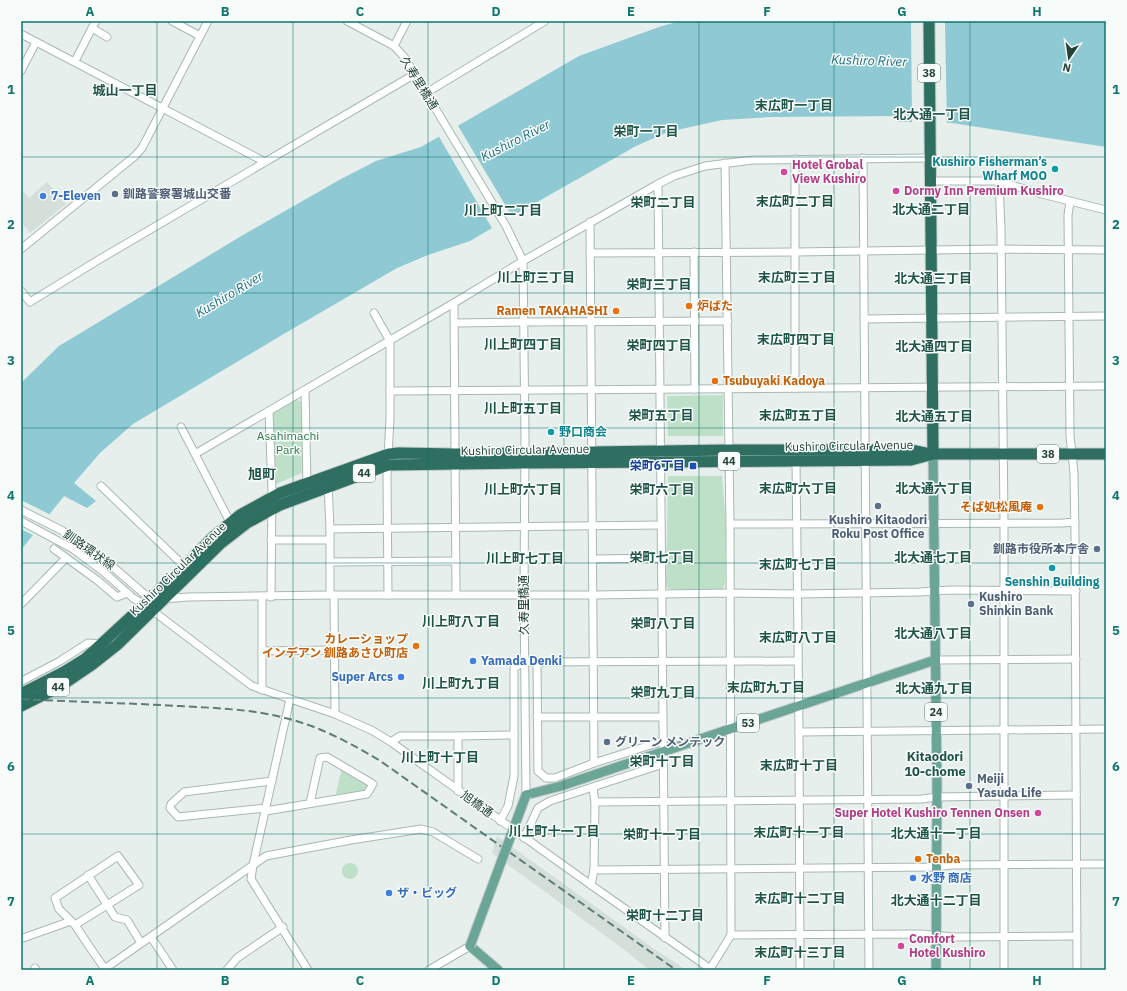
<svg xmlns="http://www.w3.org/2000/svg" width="1127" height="991" font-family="'IBM Plex Sans','Noto Sans JP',sans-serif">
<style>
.built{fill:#d4dfda}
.green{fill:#bfe0c8}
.water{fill:#8ec9d4}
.pier{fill:#e6efeb}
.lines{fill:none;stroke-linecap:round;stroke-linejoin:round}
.minor-casing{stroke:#a8b8b2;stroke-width:9}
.major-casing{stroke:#c2cac8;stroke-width:11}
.highway-casing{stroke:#c2cac8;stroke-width:13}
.minor{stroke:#fff;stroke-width:7}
.major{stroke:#6aa596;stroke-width:9}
.highway{stroke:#2f6f62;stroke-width:11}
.rail{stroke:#5f7d75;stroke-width:2;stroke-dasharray:8 4;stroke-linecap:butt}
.major-bridge-casing{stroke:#c2cac8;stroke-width:11;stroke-linecap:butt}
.major-bridge{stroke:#6aa596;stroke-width:9}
.grid{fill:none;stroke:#0f766e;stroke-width:1;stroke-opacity:0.55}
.culture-dot{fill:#0f9aa8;stroke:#f7fbf9;stroke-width:1.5}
.hotel-dot{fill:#d1479c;stroke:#f7fbf9;stroke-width:1.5}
.service-dot{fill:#5c6f8a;stroke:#f7fbf9;stroke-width:1.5}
.shop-dot{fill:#3f7fe0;stroke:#f7fbf9;stroke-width:1.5}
.food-dot{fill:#e8710a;stroke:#f7fbf9;stroke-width:1.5}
.transit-dot{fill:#1a4fb4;stroke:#f7fbf9;stroke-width:1.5}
.labels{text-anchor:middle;stroke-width:3;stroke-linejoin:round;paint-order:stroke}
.shield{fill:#f7fbf9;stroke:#637a73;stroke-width:1}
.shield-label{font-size:11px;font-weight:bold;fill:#24423a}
.street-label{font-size:12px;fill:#24423a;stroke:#f7fbf9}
.culture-label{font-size:12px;font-weight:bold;fill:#0d838f;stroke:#f7fbf9;text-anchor:end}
.hotel-label{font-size:12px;font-weight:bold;fill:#b23c85;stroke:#f7fbf9;text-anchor:start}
.service-label{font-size:12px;font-weight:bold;fill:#4e5e75;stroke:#f7fbf9;text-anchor:start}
.shop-label{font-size:12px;font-weight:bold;fill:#366cbe;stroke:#f7fbf9;text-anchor:start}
.food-label{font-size:12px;font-weight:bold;fill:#c56008;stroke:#f7fbf9;text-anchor:start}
.park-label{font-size:12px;fill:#2d7a4b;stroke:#f7fbf9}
.transit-label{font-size:12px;font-weight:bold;fill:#164399;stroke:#f7fbf9;text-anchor:end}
.water-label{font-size:13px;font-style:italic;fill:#1c6f80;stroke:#f7fbf9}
.neighbourhood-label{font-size:13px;font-weight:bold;fill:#1f5548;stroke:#f7fbf9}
.quarter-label{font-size:14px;font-weight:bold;fill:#1f5548;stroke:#f7fbf9}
.neatline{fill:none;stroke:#0f766e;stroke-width:1.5}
.grid-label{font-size:13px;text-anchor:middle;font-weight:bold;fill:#0f766e}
</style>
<rect width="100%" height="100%" fill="#e6efeb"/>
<g class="built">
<path d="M47,182L66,204L30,233L21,222V194L24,192L29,198Z"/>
<path d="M497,836L653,948L686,970H649L626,951L492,853Z"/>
</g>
<g class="green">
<path d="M723,395V436H668L667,396Z"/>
<path d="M296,399L301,402L302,473L276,484L273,413Z"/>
<path d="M668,476H722L726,522L725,578V584L722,589H671L667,588L666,584Z"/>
<path d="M342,768L370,785L365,792L335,797Z"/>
<circle cx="350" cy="871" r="8"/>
</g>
<path class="water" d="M680,21L1106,22V147L952,123L925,122H898V116L770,117L722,120L668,132L636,146L516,214L470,241L428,255L397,268L282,335L133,424L100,453L74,483L96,501L87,508L64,496L21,550V383L59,346L243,235L341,179L376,161L421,147L579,56L659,27Z"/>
<g class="pier">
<path d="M911,21H945L947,124H912Z"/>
<path d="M457,124L513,218L493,230L438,135Z"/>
<path d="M21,500L51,515L35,536L21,529Z"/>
</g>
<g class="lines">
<g class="minor-casing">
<g id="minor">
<path d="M96,21L92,28L107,37"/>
<path d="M172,21L200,36"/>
<path d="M347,21L394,46L405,58L506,226L523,261L525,437L524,595L526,795"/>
<path d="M21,34L265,162"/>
<path d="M394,46L407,21"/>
<path d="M75,61L92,28"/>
<path d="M21,71L36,42"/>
<path d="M426,93L545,21"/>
<path d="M863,158L869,970"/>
<path d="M795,159V388"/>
<path d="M930,181H999L1034,192L1106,210"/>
<path d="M999,181L1001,229L1004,523V970"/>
<path d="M658,184L665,938"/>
<path d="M1070,202L1068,215L1070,436L1074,473L1075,537L1077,970"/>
<path d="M590,222L594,763"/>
<path d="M21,249L135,156L142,148L208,21"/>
<path d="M694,252L695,389"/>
<path d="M590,253L795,252L1001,249L1106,250"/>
<path d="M21,291L30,302L100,259L415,74"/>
<path d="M454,303L456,595"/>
<path d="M374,313L390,341V418L387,476L388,595"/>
<path d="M864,319L1106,316"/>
<path d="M455,323L523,322L728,321"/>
<path d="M305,391L307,486"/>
<path d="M390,391L1106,386"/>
<path d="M269,411L272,490L271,597"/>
<path d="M181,427L195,454"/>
<path d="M796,460L799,732L800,970"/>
<path d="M328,483L330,529V595"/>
<path d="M101,486L184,566"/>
<path d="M21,510L61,530L98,554L150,599"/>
<path d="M21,521L73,549L105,573L133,598L153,611L252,686L335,714L373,731L391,742L591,885L712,970"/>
<path d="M730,524L1063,523L1075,522"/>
<path d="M232,526L195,454L454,303L523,261L658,184L674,176L705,166L753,160L930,158"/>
<path d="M330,529L660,525"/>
<path d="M271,540H330"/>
<path d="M54,549L97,580L117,597L127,593"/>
<path d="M593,559L661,558"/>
<path d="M330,562L456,561"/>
<path d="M334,595L335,714"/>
<path d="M262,597V690"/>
<path d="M163,599L188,597L330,595H594L729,593L798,594L920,592L950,590L1076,591"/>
<path d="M21,604L66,558"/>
<path d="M262,651L334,650"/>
<path d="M935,660L1076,659"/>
<path d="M537,662L538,771L546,778H555L594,763L663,741"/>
<path d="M21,680L22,681L60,661L88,643L102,644"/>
<path d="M290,699L253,865L251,879L308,970"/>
<path d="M537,717H663"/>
<path d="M799,732L1106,729"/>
<path d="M458,736L514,735"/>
<path d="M391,742L400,736H458V791"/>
<path d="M595,802L922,799L937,797L1076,795"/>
<path d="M266,808L178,817L170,808L171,804L184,792L272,781"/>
<path d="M266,811L367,794L373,784L327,757L320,758L310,803"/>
<path d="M500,821L508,806L514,776V668L524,662L798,661"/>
<path d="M524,838L538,808L550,801L663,764"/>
<path d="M594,870L936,867L951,865L1106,864"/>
<path d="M88,875L115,917L127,920L141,943"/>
<path d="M591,885L594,870L595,802L593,788"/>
<path d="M75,925L139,885L118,856L55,898L59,909L75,925L91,949L105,969"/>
<path d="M731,935L922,934L953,937L1077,936"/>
<path d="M151,937L173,970"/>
<path d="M23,938L71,921"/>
<path d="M35,968L36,970"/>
<path d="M710,969L731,935L730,524L725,163"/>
<path d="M103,970L266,856L351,840L421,829L433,832L478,859"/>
<path d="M227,970L237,958L283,927"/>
<path d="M429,970L470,946"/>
</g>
</g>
<g class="major-casing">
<g id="major">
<path d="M933,454L937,786L936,970"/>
<path d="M526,795L561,786L935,660"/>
<path d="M470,946L498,970"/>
</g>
</g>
<g class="highway-casing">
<g id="highway">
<path d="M929,21L933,454"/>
<path d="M21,694L64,672L85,659L175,576L213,537L240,515L280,493L389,454L399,453L455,454L728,450H911L930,454"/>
<path d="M21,706L53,690L68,681L93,664L117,645L220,544L247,523L280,505L374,470L388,465L525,463L911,460L933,454H1106"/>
</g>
</g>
<use href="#minor" class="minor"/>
<use href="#major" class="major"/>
<use href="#highway" class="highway"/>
<path class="rail" d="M21,699C74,702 127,703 179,706C215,708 251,709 285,718C319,726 350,743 379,760L676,970"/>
<g class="major-bridge-casing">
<path id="major-bridge" d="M470,946L526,795"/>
</g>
<use href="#major-bridge" class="major-bridge"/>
</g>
<path class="grid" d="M157,21V970M293,21V970M428,21V970M564,21V970M699,21V970M834,21V970M970,21V970M21,157H1106M21,293H1106M21,428H1106M21,563H1106M21,698H1106M21,834H1106"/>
<g class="culture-dot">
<circle cx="1055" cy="169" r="4"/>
<circle cx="551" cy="432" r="4"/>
<circle cx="1052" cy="568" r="4"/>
</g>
<g class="hotel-dot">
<circle cx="784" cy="172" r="4"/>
<circle cx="896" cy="191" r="4"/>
<circle cx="1038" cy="813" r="4"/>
<circle cx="901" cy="946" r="4"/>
</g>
<g class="service-dot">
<circle cx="115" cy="194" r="4"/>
<circle cx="878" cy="506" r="4"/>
<circle cx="1097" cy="549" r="4"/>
<circle cx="971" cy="604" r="4"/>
<circle cx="607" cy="742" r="4"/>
<circle cx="969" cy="786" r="4"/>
</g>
<g class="shop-dot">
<circle cx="43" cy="196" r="4"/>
<circle cx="473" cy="661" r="4"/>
<circle cx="401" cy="677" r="4"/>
<circle cx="913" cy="878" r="4"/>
<circle cx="389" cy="893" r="4"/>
</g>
<g class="food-dot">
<circle cx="689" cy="306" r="4"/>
<circle cx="616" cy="311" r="4"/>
<circle cx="715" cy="381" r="4"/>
<circle cx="1040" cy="507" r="4"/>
<circle cx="416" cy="646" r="4"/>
<circle cx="918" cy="859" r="4"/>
</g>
<rect class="transit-dot" x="689" y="462" width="8" height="8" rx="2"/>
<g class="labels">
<g class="shield">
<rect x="918" y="64" width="22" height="18" rx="3"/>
<rect x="1037" y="445" width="22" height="18" rx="3"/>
<rect x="718" y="452" width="22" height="18" rx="3"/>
<rect x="353" y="464" width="22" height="18" rx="3"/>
<rect x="47" y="678" width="22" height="18" rx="3"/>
<rect x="925" y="703" width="22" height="18" rx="3"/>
<rect x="737" y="714" width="22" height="18" rx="3"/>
</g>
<g class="shield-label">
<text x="929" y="77">38</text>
<text x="1048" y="458">38</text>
<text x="729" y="465">44</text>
<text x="364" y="477">44</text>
<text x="58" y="691">44</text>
<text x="936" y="716">24</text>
<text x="748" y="727">53</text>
</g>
<g class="street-label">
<text transform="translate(419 83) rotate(58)" y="4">久寿里橋通</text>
<text transform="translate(849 446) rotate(-1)" y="4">Kushiro Circular Avenue</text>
<text transform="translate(525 450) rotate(-1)" y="4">Kushiro Circular Avenue</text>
<text transform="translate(89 550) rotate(35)" y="4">釧路環状線</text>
<text transform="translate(178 569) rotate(-44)" y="4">Kushiro Circular Avenue</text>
<text transform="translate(524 605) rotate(-90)" y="4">久寿里橋通</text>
<text transform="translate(477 804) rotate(36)" y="4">旭橋通</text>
</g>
<g class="culture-label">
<text x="1047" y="166">Kushiro Fisherman’s<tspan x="1047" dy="14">Wharf MOO</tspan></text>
<text x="559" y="436" text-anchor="start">野口商会</text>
<text x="1052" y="586" text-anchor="middle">Senshin Building</text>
</g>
<g class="hotel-label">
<text x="792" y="169">Hotel Grobal<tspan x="792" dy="14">View Kushiro</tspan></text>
<text x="904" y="195">Dormy Inn Premium Kushiro</text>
<text x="1030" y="817" text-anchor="end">Super Hotel Kushiro Tennen Onsen</text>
<text x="909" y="943">Comfort<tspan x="909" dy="14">Hotel Kushiro</tspan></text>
</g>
<g class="service-label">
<text x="123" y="198">釧路警察署城山交番</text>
<text x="878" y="524" text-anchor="middle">Kushiro Kitaodori<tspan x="878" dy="14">Roku Post Office</tspan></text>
<text x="1089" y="553" text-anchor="end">釧路市役所本庁舎</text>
<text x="979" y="601">Kushiro<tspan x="979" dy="14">Shinkin Bank</tspan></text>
<text x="615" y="746">グリーン メンテック</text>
<text x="977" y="783">Meiji<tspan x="977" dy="14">Yasuda Life</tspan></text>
</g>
<g class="shop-label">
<text x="51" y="200">7-Eleven</text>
<text x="481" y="665">Yamada Denki</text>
<text x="393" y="681" text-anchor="end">Super Arcs</text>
<text x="921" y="882">水野 商店</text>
<text x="397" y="897">ザ・ビッグ</text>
</g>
<g class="food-label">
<text x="697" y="310">炉ばた</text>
<text x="608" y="315" text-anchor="end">Ramen TAKAHASHI</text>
<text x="723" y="385">Tsubuyaki Kadoya</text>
<text x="1032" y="511" text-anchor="end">そば処松風庵</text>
<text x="408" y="643" text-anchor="end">カレーショップ<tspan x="408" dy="14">インデアン 釧路あさひ町店</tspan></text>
<text x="926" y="863">Tenba</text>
</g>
<g class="park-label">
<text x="288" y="440">Asahimachi<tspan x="288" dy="14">Park</tspan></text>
</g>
<g class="transit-label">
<text x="685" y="470">栄町6丁目</text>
</g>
<g class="water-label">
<text transform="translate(869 60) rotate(2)" y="5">Kushiro River</text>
<text transform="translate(515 140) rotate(-27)" y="5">Kushiro River</text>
<text transform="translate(229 294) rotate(-31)" y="5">Kushiro River</text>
</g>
<g class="neighbourhood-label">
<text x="125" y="95">城山一丁目</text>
<text x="794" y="110">末広町一丁目</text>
<text x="932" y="119">北大通一丁目</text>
<text x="646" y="136">栄町一丁目</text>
<text x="795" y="206">末広町二丁目</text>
<text x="663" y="207">栄町二丁目</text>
<text x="931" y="214">北大通二丁目</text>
<text x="503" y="215">川上町二丁目</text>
<text x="536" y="282">川上町三丁目</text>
<text x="797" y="282">末広町三丁目</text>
<text x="933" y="283">北大通三丁目</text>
<text x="659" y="289">栄町三丁目</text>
<text x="796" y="344">末広町四丁目</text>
<text x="523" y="349">川上町四丁目</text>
<text x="659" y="350">栄町四丁目</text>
<text x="934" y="351">北大通四丁目</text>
<text x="523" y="413">川上町五丁目</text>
<text x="661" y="420">栄町五丁目</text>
<text x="798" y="420">末広町五丁目</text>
<text x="934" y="421">北大通五丁目</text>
<text x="798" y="493">末広町六丁目</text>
<text x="934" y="493">北大通六丁目</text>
<text x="523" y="494">川上町六丁目</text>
<text x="662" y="494">栄町六丁目</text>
<text x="662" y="562">栄町七丁目</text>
<text x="933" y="562">北大通七丁目</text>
<text x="525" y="563">川上町七丁目</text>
<text x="798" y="569">末広町七丁目</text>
<text x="461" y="626">川上町八丁目</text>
<text x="663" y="628">栄町八丁目</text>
<text x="933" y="638">北大通八丁目</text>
<text x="798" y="642">末広町八丁目</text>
<text x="461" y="688">川上町九丁目</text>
<text x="766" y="692">末広町九丁目</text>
<text x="934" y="693">北大通九丁目</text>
<text x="663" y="697">栄町九丁目</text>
<text x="935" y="761">Kitaodori<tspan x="935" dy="15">10-chome</tspan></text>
<text x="440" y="762">川上町十丁目</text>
<text x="662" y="766">栄町十丁目</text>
<text x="799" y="770">末広町十丁目</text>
<text x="554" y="836">川上町十一丁目</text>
<text x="799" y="837">末広町十一丁目</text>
<text x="936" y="838">北大通十一丁目</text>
<text x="662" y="839">栄町十一丁目</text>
<text x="800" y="903">末広町十二丁目</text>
<text x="936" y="905">北大通十二丁目</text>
<text x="665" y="920">栄町十二丁目</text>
<text x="800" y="957">末広町十三丁目</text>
</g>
<g class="quarter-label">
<text x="262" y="479">旭町</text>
</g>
</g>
<rect width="1127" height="991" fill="none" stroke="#f7fbf9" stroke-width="44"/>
<g transform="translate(1069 58) rotate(193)" stroke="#f7fbf9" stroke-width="3" paint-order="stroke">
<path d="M0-3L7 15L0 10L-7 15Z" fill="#24423a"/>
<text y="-6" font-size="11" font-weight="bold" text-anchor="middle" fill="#24423a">N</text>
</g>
<rect x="22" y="22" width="1083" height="947" class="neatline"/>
<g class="grid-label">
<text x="90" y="16">A</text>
<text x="225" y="16">B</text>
<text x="360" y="16">C</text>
<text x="496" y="16">D</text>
<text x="631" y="16">E</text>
<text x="767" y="16">F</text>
<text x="902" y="16">G</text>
<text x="1037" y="16">H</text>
<text x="11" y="94">1</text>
<text x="1116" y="94">1</text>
<text x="11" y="229">2</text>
<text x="1116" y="229">2</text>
<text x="11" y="365">3</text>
<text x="1116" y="365">3</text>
<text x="11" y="500">4</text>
<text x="1116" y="500">4</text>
<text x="11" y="635">5</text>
<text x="1116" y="635">5</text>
<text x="11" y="771">6</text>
<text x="1116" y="771">6</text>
<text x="11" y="906">7</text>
<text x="1116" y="906">7</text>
<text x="90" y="985">A</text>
<text x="225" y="985">B</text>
<text x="360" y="985">C</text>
<text x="496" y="985">D</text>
<text x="631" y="985">E</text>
<text x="767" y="985">F</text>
<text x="902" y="985">G</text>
<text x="1037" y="985">H</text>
</g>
</svg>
